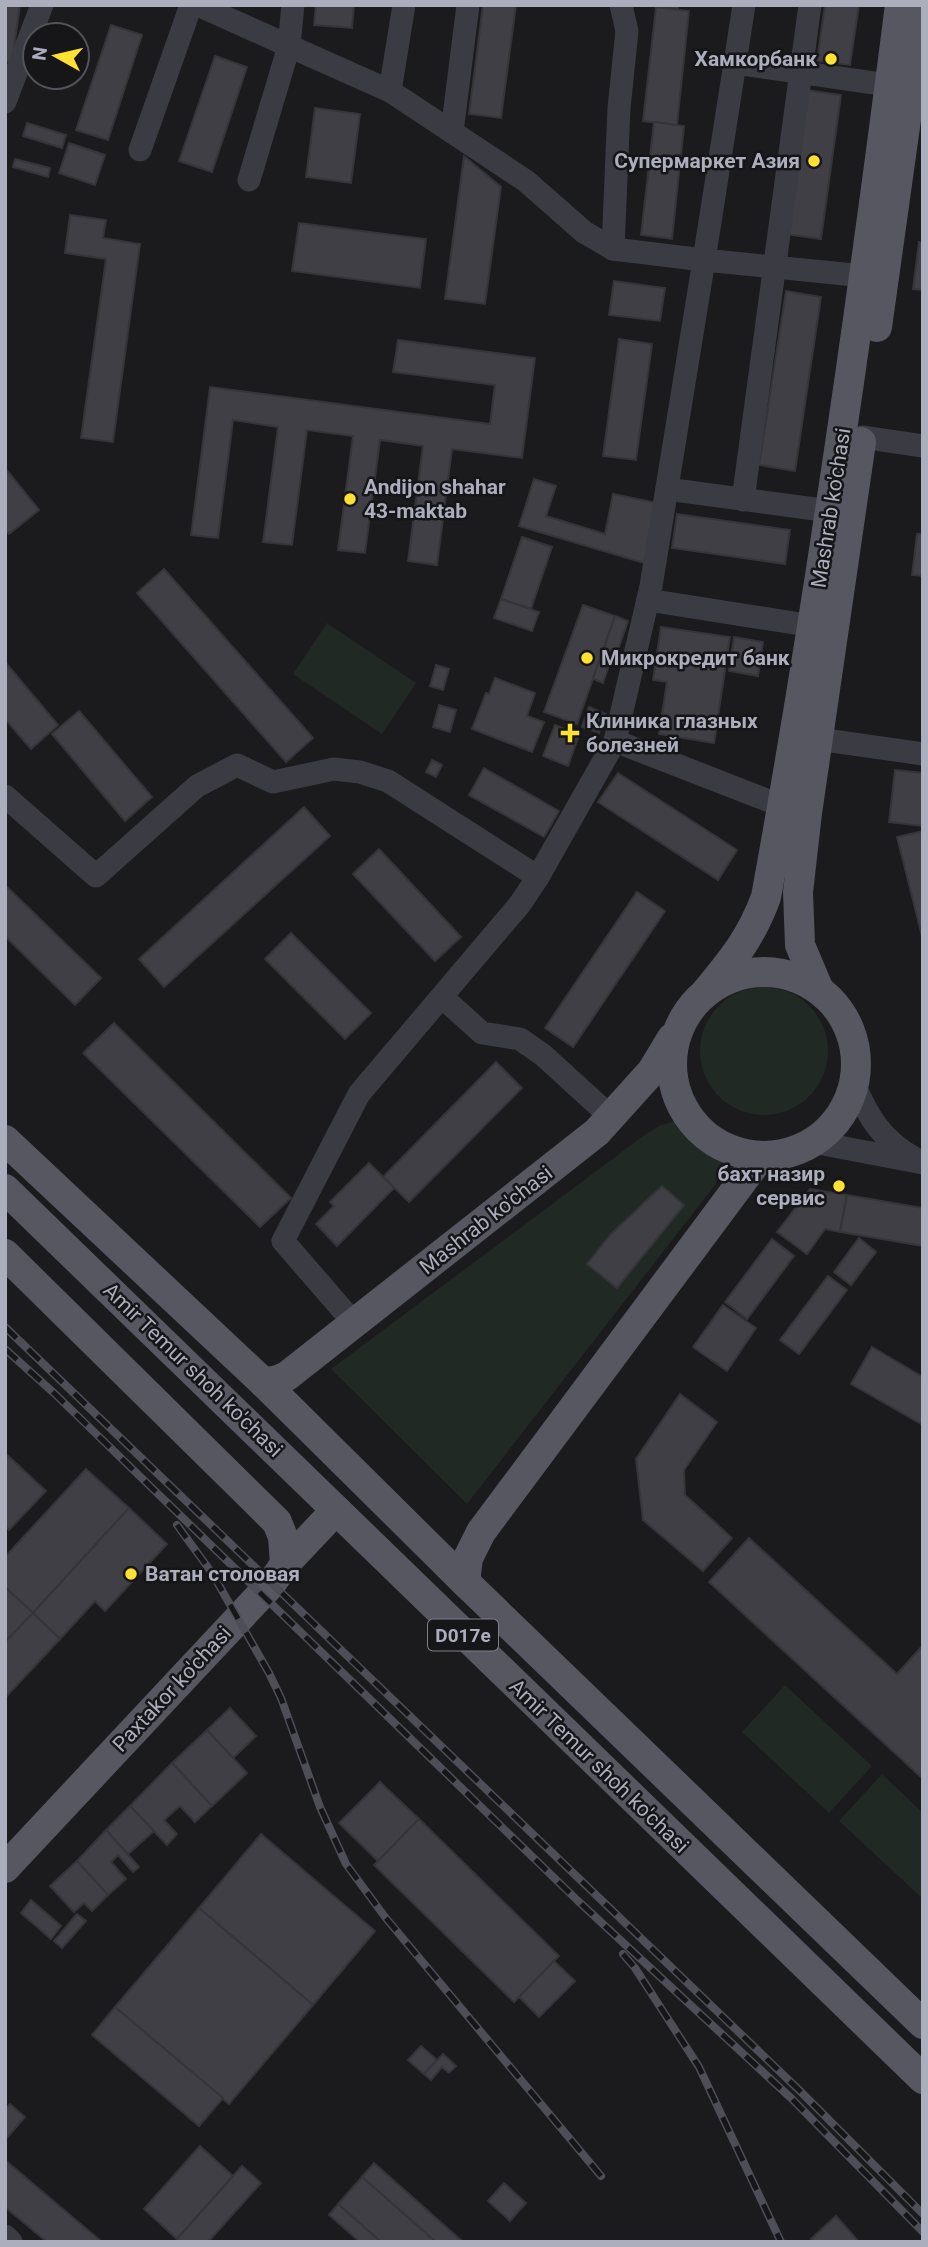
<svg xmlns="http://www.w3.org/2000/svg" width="928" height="2247" font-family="Roboto,sans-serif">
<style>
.green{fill:#202923}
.building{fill:#403f45;stroke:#353439;stroke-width:2}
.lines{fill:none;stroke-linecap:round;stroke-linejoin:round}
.minor{stroke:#3b3b43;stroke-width:23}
.major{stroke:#575762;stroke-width:30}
.rail-casing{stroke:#4e4e58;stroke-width:8}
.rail{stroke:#161518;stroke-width:5;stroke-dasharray:16;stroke-linecap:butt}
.poi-dot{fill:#ffe131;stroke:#161518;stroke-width:2.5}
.labels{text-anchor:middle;stroke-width:5;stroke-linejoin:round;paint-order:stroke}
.shield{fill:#161518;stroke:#7f808c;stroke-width:2}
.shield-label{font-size:19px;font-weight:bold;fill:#acaebe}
.poi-label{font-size:21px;font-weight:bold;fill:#acaebe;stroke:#161518;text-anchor:start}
.street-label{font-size:21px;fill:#acaebe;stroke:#161518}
</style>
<rect width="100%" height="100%" fill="#1b1a1d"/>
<g class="green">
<path d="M327,623L416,683L382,734L293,674Z"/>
<circle cx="764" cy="1051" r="64"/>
<path d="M674,1121C697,1123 725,1141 721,1169C720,1174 717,1180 715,1185L467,1504L331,1369L646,1134L659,1126Z"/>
<path d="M785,1685L872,1766L829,1813L742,1732Z"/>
<path d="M882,1774L923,1813V1899L839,1821Z"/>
</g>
<g class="building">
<path d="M5,5H20L12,62L5,61Z"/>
<path d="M316,5H354L352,28L314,25Z"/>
<path d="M483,5H516L501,118L469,114Z"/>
<path d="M644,5H678V9Z"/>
<path d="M825,5H859L850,65L817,61Z"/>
<path d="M656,7L689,11L677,125L643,121Z"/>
<path d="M111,25L142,35L108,140L76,130Z"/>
<path d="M215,56L247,67L212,172L179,161Z"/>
<path d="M806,90L841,95L821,239L785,234Z"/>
<path d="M315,108L360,114L351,183L306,177Z"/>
<path d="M654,122L684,126L672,239L641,235Z"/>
<path d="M27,123L66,135L62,148L23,136Z"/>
<path d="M69,143L105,155L95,185L59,173Z"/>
<path d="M464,156L501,187L485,304L445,299Z"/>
<path d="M15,159L50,168L48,177L13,167Z"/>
<path d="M70,215L106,220L103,238L140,244L113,442L81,438L106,259L65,253Z"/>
<path d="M299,223L426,239L420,288L292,271Z"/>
<path d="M919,242L923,243V290L913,289Z"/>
<path d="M614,281L665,288L660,321L609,315Z"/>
<path d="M786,291L821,297L795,471L759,465Z"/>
<path d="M619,339L652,344L636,460L603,456Z"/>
<path d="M398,340L535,358L522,458L452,449L437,565L408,561L423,446L380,440L365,553L338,550L353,436L307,430L292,545L263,542L278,427L233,420L218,538L191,535L210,387L490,424L495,385L393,372Z"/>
<path d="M5,468L39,510L9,534L5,530Z"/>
<path d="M534,479L556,486L546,516L605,534L613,494L657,503L644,563L519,526Z"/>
<path d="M677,514L790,530L785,564L672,548Z"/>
<path d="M917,534H923V576L912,575Z"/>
<path d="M522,537L552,547L531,609L501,599Z"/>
<path d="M164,569L313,738L286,762L137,593Z"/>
<path d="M501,599L539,612L532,631L494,618Z"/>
<path d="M583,605L615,616L577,724L544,712Z"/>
<path d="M615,616L628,621L617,653L604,648Z"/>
<path d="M661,627L730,637L714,743L659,734L667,682L653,680Z"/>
<path d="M734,637L763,642L758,676L729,671Z"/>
<path d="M599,661L609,665L603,683L593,679Z"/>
<path d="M5,662L58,725L31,749L5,719Z"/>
<path d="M436,665L449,669L443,690L430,686Z"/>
<path d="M495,678L535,693L527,716L544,722L532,752L472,729L486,693L489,694Z"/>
<path d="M439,705L456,710L450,732L433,727Z"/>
<path d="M589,707L606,714L599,733L582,727Z"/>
<path d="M79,711L152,797L125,821L52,734Z"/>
<path d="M555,725L579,735L568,766L543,756Z"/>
<path d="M432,760L442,765L436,777L426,772Z"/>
<path d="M484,768L559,811L544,837L469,795Z"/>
<path d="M895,770L923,773V826L889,822Z"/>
<path d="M618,773L737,850L718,880L598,802Z"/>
<path d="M304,807L330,836L164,987L139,959Z"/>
<path d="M923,831V940L897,837Z"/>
<path d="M379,849L461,937L435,961L353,874Z"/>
<path d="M5,885L101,978L75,1005L5,936Z"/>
<path d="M637,892L665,911L573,1047L545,1028Z"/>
<path d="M291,933L371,1013L345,1039L265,959Z"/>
<path d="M114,1023L291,1198L260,1227L83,1053Z"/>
<path d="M496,1062L522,1088L409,1202L383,1177Z"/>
<path d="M369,1163L394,1188L337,1246L316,1224L334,1206L330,1202Z"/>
<path d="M662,1186L684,1205L617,1288L587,1264L611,1234Z"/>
<path d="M810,1189L847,1195L840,1232L825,1229L807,1254L777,1232Z"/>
<path d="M847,1195L923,1208V1246L840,1232Z"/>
<path d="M859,1238L876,1252L851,1285L834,1272Z"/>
<path d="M772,1239L794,1256L747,1319L725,1302Z"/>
<path d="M828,1276L847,1290L799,1354L780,1340Z"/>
<path d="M723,1305L756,1328L727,1371L693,1347Z"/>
<path d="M872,1347L923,1377V1425L851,1384Z"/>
<path d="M680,1394L717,1422L684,1470L685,1495L732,1538L703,1571L643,1520L636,1459Z"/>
<path d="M5,1453L46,1491L9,1530L5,1526Z"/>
<path d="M86,1469L129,1508L33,1613L5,1587V1557Z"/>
<path d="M129,1508L167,1544L105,1611L95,1601L60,1639L33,1613Z"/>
<path d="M749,1538L897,1674L923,1645V1779L709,1582Z"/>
<path d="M5,1587L33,1613L5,1642Z"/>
<path d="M33,1613L60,1639L5,1698V1642Z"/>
<path d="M230,1708L256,1736L233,1758L207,1730Z"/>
<path d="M207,1730L247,1773L212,1806L172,1763Z"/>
<path d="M172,1763L212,1806L195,1822L180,1806L164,1820L177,1834L167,1845L130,1806Z"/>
<path d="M380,1782L419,1819L378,1861L339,1823Z"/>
<path d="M130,1806L154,1831L128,1854L106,1830Z"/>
<path d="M419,1819L559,1956L514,2002L374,1865Z"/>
<path d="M106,1830L139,1867L133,1872L118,1855L111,1862L126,1879L108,1895L77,1861Z"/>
<path d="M261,1834L375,1931L313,2005L199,1908Z"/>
<path d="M77,1861L108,1895L92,1911L84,1903L74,1912L50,1886Z"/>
<path d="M31,1900L61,1926L51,1939L21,1913Z"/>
<path d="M199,1908L313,2005L229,2104L115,2007Z"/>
<path d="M77,1914L86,1921L62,1948L54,1941Z"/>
<path d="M554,1961L575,1981L539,2017L519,1997Z"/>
<path d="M115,2007L223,2098L199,2126L92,2035Z"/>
<path d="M421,2046L437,2060L424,2074L408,2060Z"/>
<path d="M443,2054L456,2066L449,2073L442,2067L431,2080L424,2074Z"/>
<path d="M10,2104L25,2117L5,2140V2109Z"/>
<path d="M200,2146L233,2176L177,2239L144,2209Z"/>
<path d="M5,2160L102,2242H47L5,2207Z"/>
<path d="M374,2163L463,2242H436L362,2177Z"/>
<path d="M242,2166L261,2183L208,2242H180L177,2239Z"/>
<path d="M362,2177L436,2242H381L338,2204Z"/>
<path d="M504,2183L526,2203L510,2221L488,2201Z"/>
<path d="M338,2204L381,2242H360L329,2215Z"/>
<path d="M836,2216L859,2242H813L811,2239Z"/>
</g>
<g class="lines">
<g class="minor">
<path d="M198,5L289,46L293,5"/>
<path d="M404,5L390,91L526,181L584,232L613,249L704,260L735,63"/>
<path d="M744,5L735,63L888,85"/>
<path d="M5,102L42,5"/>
<path d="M452,132L468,5"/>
<path d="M140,150L191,5"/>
<path d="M249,180L289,46L390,91"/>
<path d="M613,249L619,108L627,31L621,5"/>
<path d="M862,437L923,446"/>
<path d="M667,489L830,511"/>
<path d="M743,500L810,5"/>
<path d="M648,600L813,626"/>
<path d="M818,739L923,754"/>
<path d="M5,796L96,876L197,786L237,765L273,782L334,769L360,772L388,781L538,877L615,741"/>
<path d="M782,806L615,741L651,586L704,260L864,276"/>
<path d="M442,997L482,1033L520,1039L543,1055L612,1118"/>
<path d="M854,1084C868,1117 882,1140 914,1158"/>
<path d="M813,1142L923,1163"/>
<path d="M354,1323L283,1241L359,1094L520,904L538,877"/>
<path d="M5,2236L11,2242"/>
</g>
<g class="major">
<path d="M877,327L922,5"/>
<circle cx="764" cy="1064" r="92"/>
<path d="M819,990L800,945L798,892L807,813L861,442"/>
<path d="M706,992C733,959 751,938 766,897C820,601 862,304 900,5"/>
<path d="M5,1140L264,1383L465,1582L923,2024"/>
<path d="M5,1189L923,2079"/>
<path d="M5,1254L277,1522L283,1537L285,1564"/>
<path d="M264,1383L278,1380L287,1376L597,1132L652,1071L672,1038"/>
<path d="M465,1582L468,1558L481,1532L761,1156"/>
<path d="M5,1868L271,1584L285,1564L336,1510"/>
</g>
<g class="rail-casing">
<g id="rail">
<path d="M5,1327L799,2090L923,2214"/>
<path d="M5,1349L55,1394L577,1900L792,2099L923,2232"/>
<path d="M177,1525L212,1573L269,1673L281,1698L320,1807L346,1864L385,1917L601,2176"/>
<path d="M623,1954L635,1968L699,2067L781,2242"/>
</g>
</g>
<use href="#rail" class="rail"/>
</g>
<g class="poi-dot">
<circle cx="831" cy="59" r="7"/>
<circle cx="814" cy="161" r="7"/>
<circle cx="350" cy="499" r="7"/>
<circle cx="587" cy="658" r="7"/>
<path d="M566.5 722.5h7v7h7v7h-7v7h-7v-7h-7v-7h7z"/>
<circle cx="839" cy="1186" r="7"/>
<circle cx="131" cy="1574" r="7"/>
</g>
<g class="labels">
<rect class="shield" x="428" y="1619.5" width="70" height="31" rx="5"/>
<g class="shield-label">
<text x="463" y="1642">D017e</text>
</g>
<g class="poi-label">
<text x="817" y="66" text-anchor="end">Хамкорбанк</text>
<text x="800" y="168" text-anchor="end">Супермаркет Азия</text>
<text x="364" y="494">Andijon shahar<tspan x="364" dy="24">43-maktab</tspan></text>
<text x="601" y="665">Микрокредит банк</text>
<text x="586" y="728">Клиника глазных<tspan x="586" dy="24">болезней</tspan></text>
<text x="825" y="1181" text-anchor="end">бахт назир<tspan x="825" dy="24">сервис</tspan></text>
<text x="145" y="1581">Ватан столовая</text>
</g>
<g class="street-label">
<text transform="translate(831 508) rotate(-81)" y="7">Mashrab ko'chasi</text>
<text transform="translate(486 1220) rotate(-38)" y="7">Mashrab ko'chasi</text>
<text transform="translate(193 1370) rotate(44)" y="7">Amir Temur shoh ko'chasi</text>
<text transform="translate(172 1689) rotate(-47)" y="7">Paxtakor ko'chasi</text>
<text transform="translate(599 1766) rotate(44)" y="7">Amir Temur shoh ko'chasi</text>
</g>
</g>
<rect width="928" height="2247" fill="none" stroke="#acaebe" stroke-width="14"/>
<g transform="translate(56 56) rotate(278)"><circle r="33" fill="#161518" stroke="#52525a" stroke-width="2"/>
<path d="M0-5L12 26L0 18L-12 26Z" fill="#ffe131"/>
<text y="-10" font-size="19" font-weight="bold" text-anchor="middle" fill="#acaebe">N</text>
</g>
</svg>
